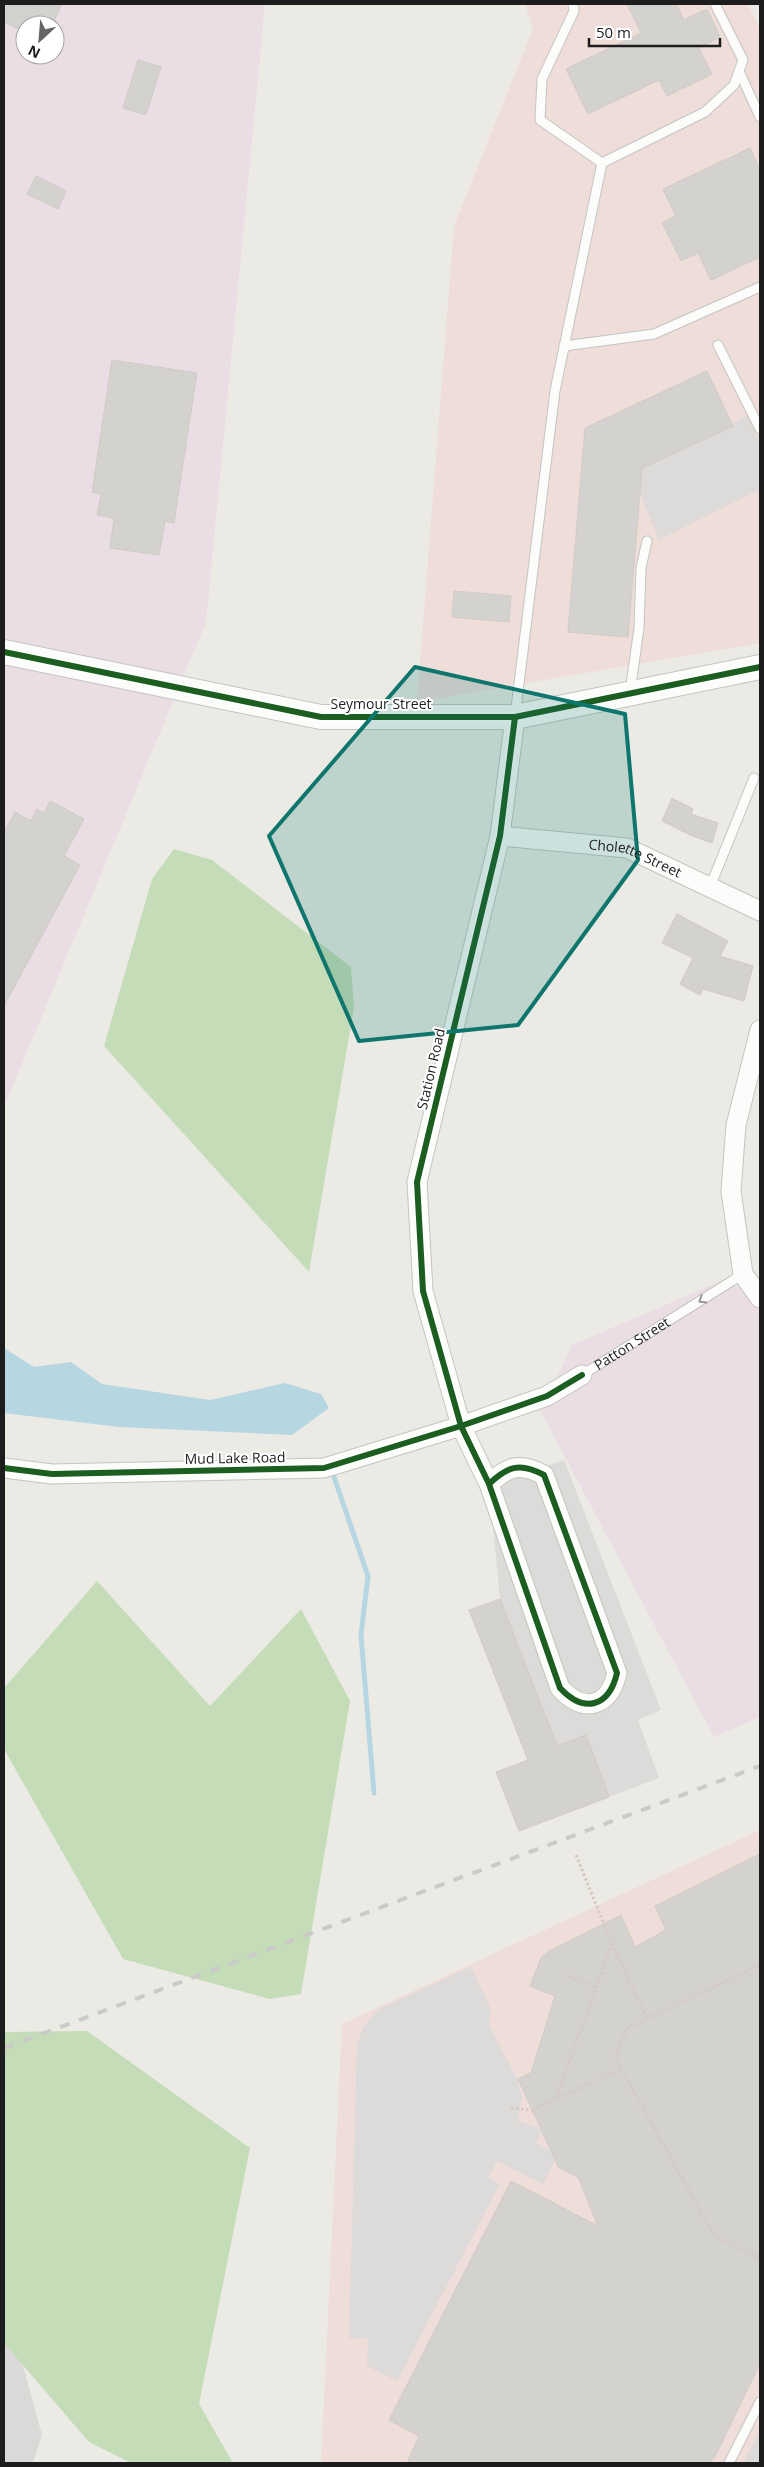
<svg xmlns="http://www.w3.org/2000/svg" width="764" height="2467" font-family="'Open Sans',sans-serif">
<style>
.residential{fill:#dbd9d7}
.commercial{fill:#efddd9}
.industrial{fill:#eadde4;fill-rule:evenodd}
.forest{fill:#c4dcb8}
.parking{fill:#dcdbd9}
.water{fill:#b6d6e2}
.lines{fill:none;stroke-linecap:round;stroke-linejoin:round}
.stream{stroke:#b6d6e2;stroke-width:5}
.building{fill:#d4d2ce;stroke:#cfcbc6}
.service-casing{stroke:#c4c4c1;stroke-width:11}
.minor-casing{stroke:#c4c4c1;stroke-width:21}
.tertiary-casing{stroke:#c4c4c1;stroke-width:26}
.path{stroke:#d7c8c4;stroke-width:3;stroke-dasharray:2.5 2.5;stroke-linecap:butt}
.service{stroke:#fcfcfb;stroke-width:9}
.minor{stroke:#fcfcfb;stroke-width:19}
.tertiary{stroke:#fcfcfb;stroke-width:24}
.rail{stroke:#cacac9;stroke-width:4;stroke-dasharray:10 10;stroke-linecap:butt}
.cycleway-casing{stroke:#fff;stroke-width:9}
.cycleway{stroke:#1b5e20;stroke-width:6}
.oneway{stroke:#989897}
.marked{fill:#0f766e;fill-opacity:0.2;stroke:#0f766e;stroke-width:4;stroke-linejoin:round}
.labels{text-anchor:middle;stroke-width:4;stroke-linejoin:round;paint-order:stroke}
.street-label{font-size:14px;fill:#1d1d1d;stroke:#fff}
</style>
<rect width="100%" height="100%" fill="#eceae5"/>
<path class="residential" d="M4,2297L42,2435L33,2463H4Z"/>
<g class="commercial">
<path d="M525,4H748L760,29V643L417,702L454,226L533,29Z"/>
<path d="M760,1830V2463H321L342,2024Z"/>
</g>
<g class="industrial">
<path d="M4,4H265L206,622L4,1107ZM25,25H55V55H25Z"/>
<path d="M733,1276L760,1303V1717L714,1737L541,1412L572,1345Z"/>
</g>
<g class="forest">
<path d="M174,849L212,860L351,967L354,1007L309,1272L104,1046L152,879Z"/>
<path d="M97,1581L210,1706L301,1609L350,1701L301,1994L270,1999L123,1959L4,1749V1688Z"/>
<path d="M87,2031L250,2148L199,2404L233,2463H131L89,2442L4,2343V2032Z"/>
</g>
<g class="parking">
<path d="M747,416L760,443V489L659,540L640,493L642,468Z"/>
<path d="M564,1460L661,1710L638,1720L659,1778L609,1797L586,1736L557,1746L500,1599L489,1484Z"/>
<path d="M471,1967L491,2009L489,2024L517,2079L522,2095L518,2120L542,2130L536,2143L558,2155L543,2184L497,2161L488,2178L500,2184L397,2381L367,2366L368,2338H349L357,2044L364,2026L377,2010Z"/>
<path d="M760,2430V2463H743Z"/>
</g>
<path class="water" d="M4,1348L34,1367L71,1362L102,1384L210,1400L285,1383L321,1394L329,1408L292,1435L119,1427L4,1413Z"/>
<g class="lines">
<path class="stream" d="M333,1474L368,1576L361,1635L374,1793"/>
</g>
<g class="building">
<path d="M4,4H62L52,25H25V32L4,22Z"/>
<path d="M627,4H676L684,20L707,9L720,37L699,48L712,74L667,96L659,80L588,114L566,69L641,33Z"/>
<path d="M138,60L161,67L146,115L123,108Z"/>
<path d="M750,148L760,170V257L711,280L698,253L681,261L662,223L676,216L663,189Z"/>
<path d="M36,176L66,191L58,209L27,194Z"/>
<path d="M112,360L197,373L174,523L165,521L159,555L110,548L114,518L97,515L101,494L92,492Z"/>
<path d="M707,371L733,426L642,468L628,637L568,632L585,428Z"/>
<path d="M454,591L511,596L509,622L452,617Z"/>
<path d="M672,798L693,809L691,814L718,823L712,843L690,835L662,821Z"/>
<path d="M50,801L84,819L64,856L80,865L4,1006V833L15,812L31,821L37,809L44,813Z"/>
<path d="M677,914L728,941L720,956L753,966L744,1001L703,989L700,995L680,984L693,958L662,943Z"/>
<path d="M500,1599L557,1746L586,1735L609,1797L519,1831L496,1772L528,1760L469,1610Z"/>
<path d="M760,1854V2363L715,2457L709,2463H407L419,2436L389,2420L511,2181L598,2226L578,2177L559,2168L518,2079L531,2073L555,1996L530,1986L541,1958L549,1951L621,1915L635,1947L666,1930L655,1906Z"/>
</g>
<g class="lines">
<g class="service-casing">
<g id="service">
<path d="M573,4L574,11L542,79L540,120L602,163"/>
<path d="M739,71L760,117"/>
<path d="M718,345L760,429"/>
<path d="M564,346L654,334L760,287"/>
<path d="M630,692L639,628L641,568L647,541"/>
<path d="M515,716L555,391L602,163L705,112L734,85L743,60L715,4"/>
<path d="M710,887L754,778"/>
<path id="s1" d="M582,1375L743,1274"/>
<path d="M729,2463L760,2402"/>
</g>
</g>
<g class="minor-casing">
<g id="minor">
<path id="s2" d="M500,836L627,848L760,911"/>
<path d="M760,1030L736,1125L731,1191L743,1274L760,1298"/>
<path d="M4,1468L52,1474L324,1468L461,1426L547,1396L582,1375"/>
<path d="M489,1484C508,1466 520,1462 544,1475L617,1673C609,1707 584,1714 560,1688L489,1484L461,1426L423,1291L417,1182L500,836L515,717"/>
</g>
</g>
<g class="tertiary-casing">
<path id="tertiary" d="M4,652L321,717H515L760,667"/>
</g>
<g class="path">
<path d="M576,1855L612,1944L647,2018"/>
<path d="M760,1965L627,2028L615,2058L715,2237L760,2258"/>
<path d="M564,1975L596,1987"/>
<path d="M555,2101L612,1944"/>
<path d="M511,2108L532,2110L621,2069"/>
</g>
<use href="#service" class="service"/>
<use href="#minor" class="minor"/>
<use href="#tertiary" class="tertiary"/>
<path class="rail" d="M4,2048L760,1766"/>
<g class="cycleway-casing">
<g id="cycleway">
<path d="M4,652L321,717H515L760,667"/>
<path d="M4,1468L52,1474L324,1468L461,1426L547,1396L582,1375"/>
<path d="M489,1484C508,1466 520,1462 544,1475L617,1673C609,1707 584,1714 560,1688L489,1484L461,1426L423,1291L417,1182L500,836L515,717"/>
</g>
</g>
<use href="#cycleway" class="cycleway"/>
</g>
<defs><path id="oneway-chevron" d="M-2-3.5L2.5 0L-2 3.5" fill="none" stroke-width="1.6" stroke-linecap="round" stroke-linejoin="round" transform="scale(1.25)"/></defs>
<use class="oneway" href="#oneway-chevron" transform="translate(702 1300) rotate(148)"/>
<path class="marked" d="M415,667L625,714L638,860L518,1025L359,1041L269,836Z"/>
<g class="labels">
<g class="street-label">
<text x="381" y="709">Seymour Street</text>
<text dy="5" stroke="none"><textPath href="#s2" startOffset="138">Cholette Street</textPath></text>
<text transform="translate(431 1069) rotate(-77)" y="5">Station Road</text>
<text dy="5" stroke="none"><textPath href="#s1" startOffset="59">Patton Street</textPath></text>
<text transform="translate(235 1458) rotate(-1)" y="5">Mud Lake Road</text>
</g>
</g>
<rect width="764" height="2467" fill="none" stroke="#1d1d1d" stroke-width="10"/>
<g transform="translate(40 40) rotate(206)"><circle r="24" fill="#ffffff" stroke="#a5a5a5"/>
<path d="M0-4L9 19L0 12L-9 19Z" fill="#656563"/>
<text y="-8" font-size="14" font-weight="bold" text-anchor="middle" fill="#1d1d1d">N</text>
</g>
<path d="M589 38v8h131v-8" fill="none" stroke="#1d1d1d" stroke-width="2.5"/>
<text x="596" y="38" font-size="15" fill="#1d1d1d" stroke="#ffffff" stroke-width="4" paint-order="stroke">50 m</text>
</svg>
